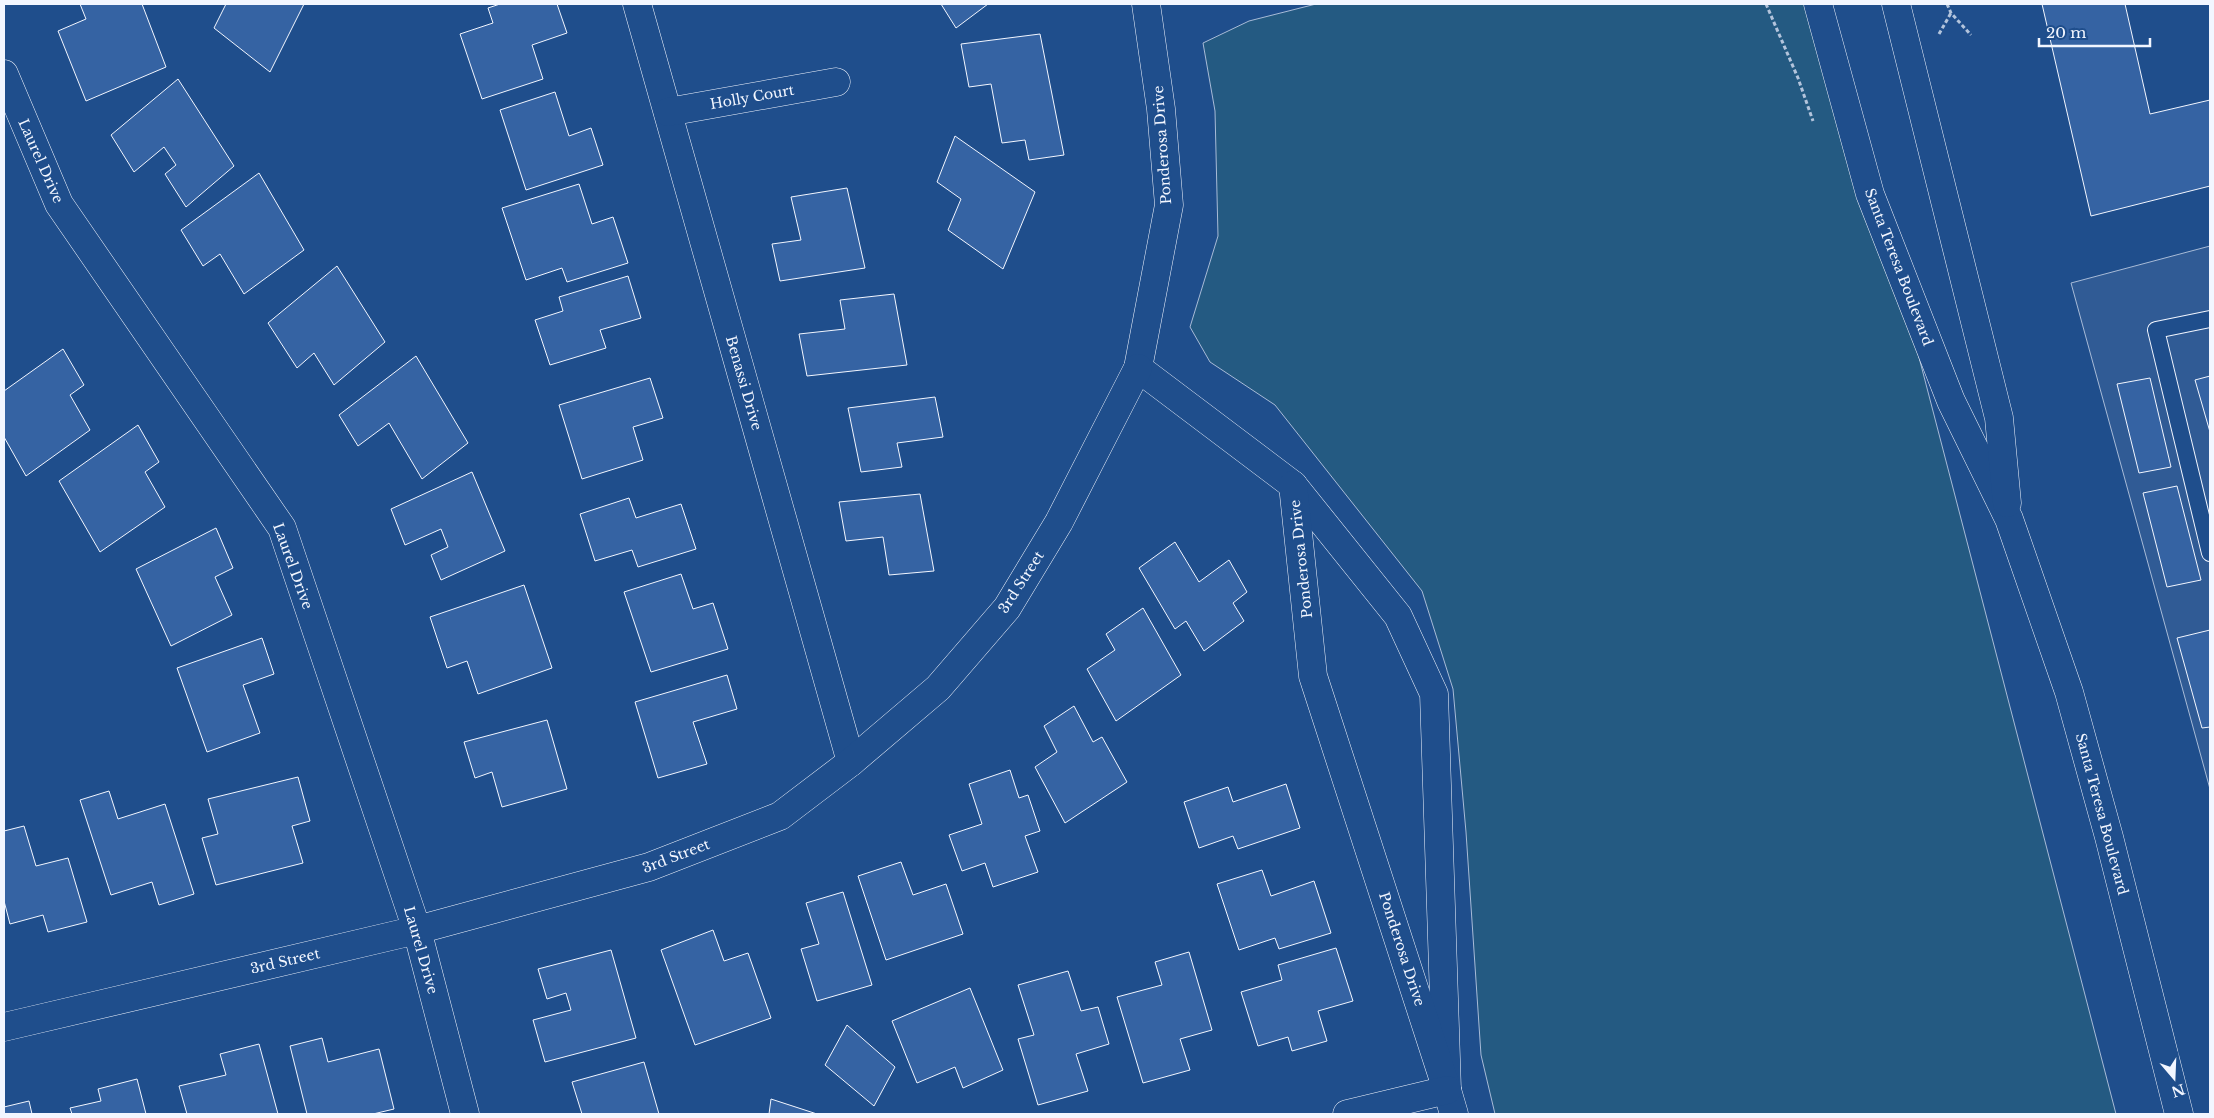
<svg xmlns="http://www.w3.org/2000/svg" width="2214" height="1118" font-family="'Libre Baskerville',serif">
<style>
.green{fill:#245a82;stroke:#a8bbd7}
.parking{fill:#305b95;stroke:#a8bbd7}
.building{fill:#3563a3;stroke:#f2f6ff}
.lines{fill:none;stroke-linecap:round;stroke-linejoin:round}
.service-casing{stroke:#f2f6ff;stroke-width:18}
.minor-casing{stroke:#f2f6ff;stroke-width:29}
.tertiary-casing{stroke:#f2f6ff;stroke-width:29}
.secondary-casing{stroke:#f2f6ff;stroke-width:29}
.path{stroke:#b3c4dc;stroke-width:3;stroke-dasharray:4 2.5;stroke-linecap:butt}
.service{stroke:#1f4e8c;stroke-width:16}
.minor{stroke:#1f4e8c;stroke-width:28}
.tertiary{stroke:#1f4e8c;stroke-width:28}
.secondary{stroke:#1f4e8c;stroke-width:28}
.labels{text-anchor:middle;stroke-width:4;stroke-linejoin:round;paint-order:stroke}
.street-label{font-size:14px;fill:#f2f6ff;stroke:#1f4e8c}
</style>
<rect width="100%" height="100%" fill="#1f4e8c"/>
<path class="green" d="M1316,4H1827L2116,1114H1495L1481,1055L1466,832L1453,689L1422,591L1275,405L1210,362L1190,327L1218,236L1215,111L1203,43L1249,21Z"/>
<path class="parking" d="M2210,246V789L2071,283Z"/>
<g class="building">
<path d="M80,4H142L166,67L86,101L58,31L86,19Z"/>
<path d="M226,4H304L270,72L214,28Z"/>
<path d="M500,4H557L567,33L532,45L543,79L482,99L460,34L493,23L488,8Z"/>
<path d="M941,4H988L956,28Z"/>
<path d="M2042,4H2125L2150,114L2210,100V186L2091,216Z"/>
<path d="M1040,34L1064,155L1029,160L1025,140L1002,143L991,84L969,87L961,44Z"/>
<path d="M178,79L234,166L186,207L165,174L176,165L164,147L134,172L111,135Z"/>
<path d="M555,92L569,136L591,128L603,165L526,190L500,110Z"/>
<path d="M955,136L1035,192L1003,269L948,230L961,199L937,182Z"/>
<path d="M259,173L304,250L244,294L220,254L203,266L181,230Z"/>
<path d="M579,184L592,224L613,217L628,263L567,282L562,268L526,280L502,208Z"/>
<path d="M847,188L865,268L780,281L772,244L801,240L791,197Z"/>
<path d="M337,266L385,342L334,385L314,353L297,368L268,323Z"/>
<path d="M628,276L641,318L600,330L606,348L550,365L535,320L563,311L559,297Z"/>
<path d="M894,294L907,365L807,376L799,334L845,329L840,300Z"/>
<path d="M63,349L84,385L70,395L90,430L26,476L4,437V391Z"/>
<path d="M416,356L468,443L422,479L389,423L358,446L339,415Z"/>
<path d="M2210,376V432L2195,380Z"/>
<path d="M650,378L663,418L633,427L643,460L582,479L559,405Z"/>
<path d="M2150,378L2171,467L2139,473L2117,384Z"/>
<path d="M935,397L943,437L897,443L902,467L861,472L848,408Z"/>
<path d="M138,425L159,462L145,472L165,507L100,552L59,481Z"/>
<path d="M472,472L505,551L441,580L431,555L448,547L441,529L405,545L391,509Z"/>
<path d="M2177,486L2201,580L2167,587L2143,493Z"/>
<path d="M920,494L934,571L889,575L883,537L846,541L839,502Z"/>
<path d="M629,498L636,518L681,504L696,549L638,567L632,550L595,561L580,514Z"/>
<path d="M216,528L233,568L215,577L232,615L171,646L136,569Z"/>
<path d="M1175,542L1199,582L1229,560L1247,592L1233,603L1244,621L1204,651L1186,621L1175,629L1139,568Z"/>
<path d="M681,574L693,609L713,603L728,649L651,672L624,592Z"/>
<path d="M524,585L552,668L478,694L467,661L447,668L430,617Z"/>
<path d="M1143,608L1181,675L1116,721L1087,669L1115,650L1106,634Z"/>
<path d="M2210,630V727L2202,728L2177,638Z"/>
<path d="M262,638L274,674L243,685L260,733L207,752L177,668Z"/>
<path d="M727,675L737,709L693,722L707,764L658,778L635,702Z"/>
<path d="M1074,706L1093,742L1102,737L1127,782L1065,823L1035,767L1057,752L1044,726Z"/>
<path d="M547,720L567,789L502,807L492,772L475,778L464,742Z"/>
<path d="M1010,770L1019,798L1028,795L1040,831L1025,836L1038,872L993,887L985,863L962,871L949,835L982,824L969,784Z"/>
<path d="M298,777L310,821L292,826L303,863L216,885L202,838L218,834L208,799Z"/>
<path d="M1286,784L1300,828L1238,849L1233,836L1199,848L1184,802L1228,787L1233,802Z"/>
<path d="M109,791L118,819L165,804L194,894L159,905L152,882L111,895L80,800Z"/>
<path d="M24,826L36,866L68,858L87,922L48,932L43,915L10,924L4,901V831Z"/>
<path d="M901,862L913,895L946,884L963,934L886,960L858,876Z"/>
<path d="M1262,870L1271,896L1314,881L1331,933L1279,949L1275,938L1239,950L1217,884Z"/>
<path d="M843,892L872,985L817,1001L801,949L819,944L806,903Z"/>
<path d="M713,930L724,961L748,953L771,1018L695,1045L661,950Z"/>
<path d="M1336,948L1353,1001L1318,1011L1327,1041L1292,1051L1288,1037L1258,1046L1241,992L1282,980L1278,965Z"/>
<path d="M611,950L636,1038L545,1062L533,1020L571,1010L566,993L547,999L538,969Z"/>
<path d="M1189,952L1212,1030L1180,1039L1190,1070L1143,1083L1117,997L1162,985L1155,962Z"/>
<path d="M1068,971L1081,1011L1098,1007L1109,1044L1076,1054L1088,1091L1038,1105L1018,1039L1034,1035L1018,985Z"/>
<path d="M970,988L1003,1070L963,1088L955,1067L917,1083L892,1021Z"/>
<path d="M847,1025L895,1067L874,1106L825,1065Z"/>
<path d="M322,1038L328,1062L379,1049L394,1109L373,1114H307L290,1046Z"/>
<path d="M259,1044L278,1114H187L179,1086L226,1075L220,1054Z"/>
<path d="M644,1062L659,1114H582L572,1082Z"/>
<path d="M137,1079L146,1114H72L70,1108L101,1101L98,1089Z"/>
<path d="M771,1099L817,1114H769Z"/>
<path d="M29,1101L32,1114H4V1107Z"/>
</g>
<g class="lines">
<g class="service-casing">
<path id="service" d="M2210,319L2156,330L2210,553"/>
</g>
<g class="minor-casing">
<g id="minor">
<path d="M637,4L851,762"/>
<path d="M1146,4L1161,109L1169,205L1138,368L1293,485L1398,616L1434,694L1447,1090"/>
<path d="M4,74L59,204L282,528L417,930L465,1114"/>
<path d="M668,112L836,82"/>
<path d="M1293,485L1313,676L1447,1090L1454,1114"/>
<path d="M1347,1114L1447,1090"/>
</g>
</g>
<g class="tertiary-casing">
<path id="tertiary" d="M4,1027L417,930L649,867L780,816L851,762L938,688L1007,608L1059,522L1138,368"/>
</g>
<g class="secondary-casing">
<g id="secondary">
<path d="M1818,4L1870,194L1951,401L2009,519L2069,692L2109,837L2179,1114"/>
<path d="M1896,4L1999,418L2007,503"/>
</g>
</g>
<g class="path">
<path d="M1766,4L1798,78L1813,121"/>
<path d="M1947,4L1951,13L1971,35"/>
<path d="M1939,34L1951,13"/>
</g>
<use href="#service" class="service"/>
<use href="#minor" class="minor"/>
<use href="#tertiary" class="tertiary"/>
<use href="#secondary" class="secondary"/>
</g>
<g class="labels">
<g class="street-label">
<text transform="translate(752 97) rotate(-10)" y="5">Holly Court</text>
<text transform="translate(1162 145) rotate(-94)" y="5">Ponderosa Drive</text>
<text transform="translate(41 161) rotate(66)" y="5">Laurel Drive</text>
<text transform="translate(1899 267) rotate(69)" y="5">Santa Teresa Boulevard</text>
<text transform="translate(744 383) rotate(74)" y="5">Benassi Drive</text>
<text transform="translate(1301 559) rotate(-96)" y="5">Ponderosa Drive</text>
<text transform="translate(293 566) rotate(70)" y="5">Laurel Drive</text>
<text transform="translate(1021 582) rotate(-57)" y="5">3rd Street</text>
<text transform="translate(2102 814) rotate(75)" y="5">Santa Teresa Boulevard</text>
<text transform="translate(676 856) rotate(-21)" y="5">3rd Street</text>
<text transform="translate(1402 949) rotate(72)" y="5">Ponderosa Drive</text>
<text transform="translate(421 950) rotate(74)" y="5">Laurel Drive</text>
<text transform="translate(285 961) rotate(-13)" y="5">3rd Street</text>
</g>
</g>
<rect width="2214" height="1118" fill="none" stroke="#f2f6ff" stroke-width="10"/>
<g transform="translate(2174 1078) rotate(161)" stroke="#1f4e8c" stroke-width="4" paint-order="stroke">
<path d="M0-4L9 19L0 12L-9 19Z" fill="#f2f6ff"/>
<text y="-8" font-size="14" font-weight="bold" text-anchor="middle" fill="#f2f6ff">N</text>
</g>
<path d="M2039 38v8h111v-8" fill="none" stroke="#f2f6ff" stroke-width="2.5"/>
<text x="2046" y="38" font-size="15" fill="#f2f6ff" stroke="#1f4e8c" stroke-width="4" paint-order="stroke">20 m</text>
</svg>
